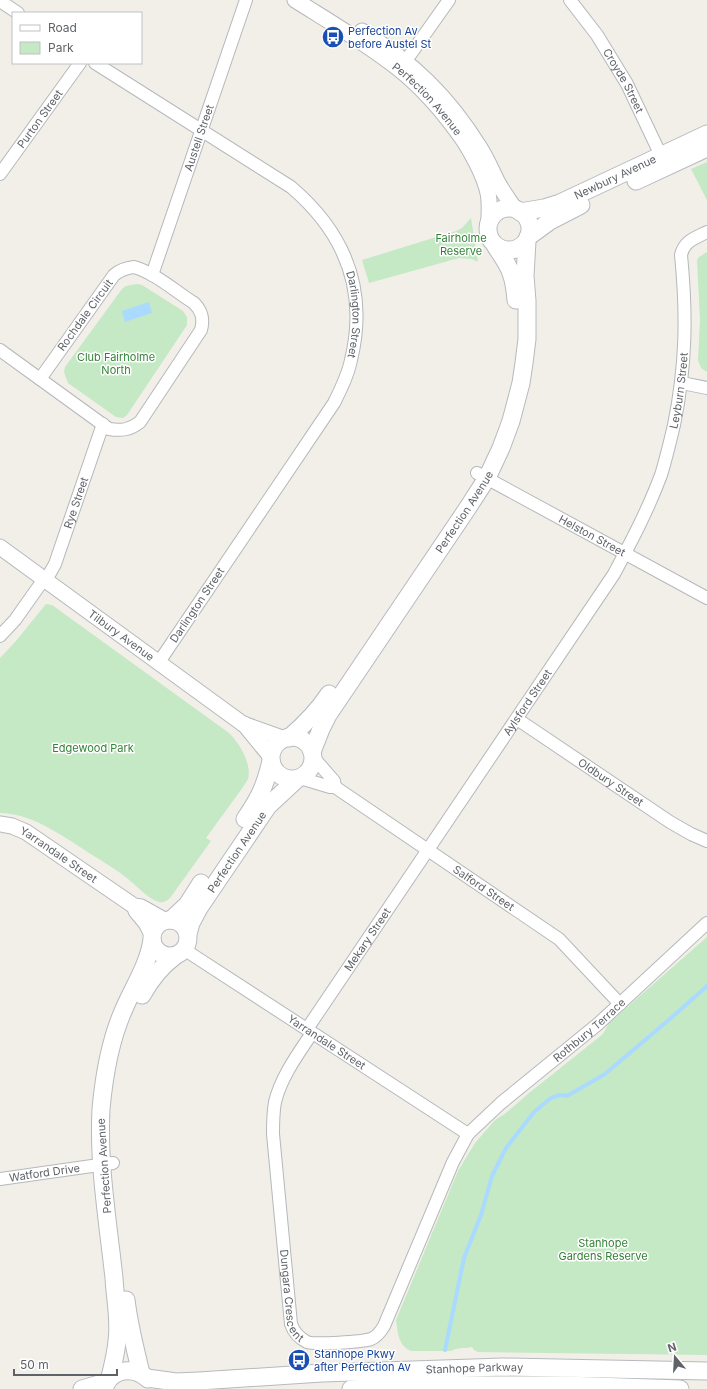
<svg xmlns="http://www.w3.org/2000/svg" width="707" height="1389" font-family="Inter,sans-serif">
<style>
.green{fill:#c5e8c5}
.water{fill:#aadaff}
.lines{fill:none;stroke-linecap:round;stroke-linejoin:round}
.stream{stroke:#aadaff;stroke-width:4}
.minor-casing{stroke:#b5b8bc;stroke-width:14}
.tertiary-casing{stroke:#b5b8bc;stroke-width:17}
.secondary-casing{stroke:#b6babf;stroke-width:19}
.minor{stroke:#fff;stroke-width:12}
.tertiary{stroke:#fff;stroke-width:15}
.secondary{stroke:#fff;stroke-width:17}
.labels{text-anchor:middle;stroke-width:3;stroke-linejoin:round;paint-order:stroke}
.transit-label{font-size:11px;fill:#164399;stroke:#fff;text-anchor:start}
.street-label{font-size:11px;fill:#5f6368;stroke:#fff}
.park-label{font-size:11px;fill:#348238;stroke:#fff}
</style>
<rect width="100%" height="100%" fill="#f1efe8"/>
<g class="green">
<path d="M707,162V200L691,169Z"/>
<path d="M471,218L478,262L472,259L459,258L369,283L362,260L456,231L462,228Z"/>
<path d="M707,252V372L701,368L698,360L700,320L697,260L699,257Z"/>
<path d="M137,284L142,285L183,311L187,317V325L127,415L123,418L116,417L68,383L64,372L65,367L122,289L126,286Z"/>
<path d="M46,604L52,605L229,733C239,743 252,763 248,779C247,781 245,784 243,787L206,838L211,841L170,898C167,901 163,903 159,902C147,898 137,886 127,878C117,870 105,863 94,856C67,839 33,813 0,813V658L16,641Z"/>
<path d="M707,937V1355L478,1352L474,1350L472,1347C464,1349 458,1347 451,1351H411C398,1345 398,1333 396,1320L458,1171L475,1143L495,1120L506,1113L529,1093L603,1034L609,1023Z"/>
</g>
<path class="water" d="M149,302L152,313L125,322L122,311Z"/>
<g class="lines">
<path class="stream" d="M445,1350L464,1258L481,1215L492,1176L506,1148L534,1112L551,1098L560,1095L567,1096L605,1074L671,1018L707,986"/>
<g class="minor-casing">
<g id="minor">
<path id="s1" d="M570,0L597,35L627,84L664,162"/>
<path d="M0,1L18,13"/>
<path id="s2" d="M95,63L291,187C345,233 368,290 351,360C348,375 341,389 334,403L159,662"/>
<path d="M400,69L449,0"/>
<path id="s3" d="M0,174L80,63"/>
<path d="M134,267C155,273 175,291 194,303C202,311 204,319 201,330L140,422C130,430 121,431 109,429L40,379L114,275C120,270 125,268 134,267Z"/>
<path id="s4" d="M152,275L246,0"/>
<path d="M0,350L40,379"/>
<path d="M682,383L707,388"/>
<path id="s5" d="M477,473L707,598"/>
<path id="s6" d="M46,580L55,564L103,424"/>
<path d="M0,636L15,620L44,579"/>
<path id="s7" d="M517,719L670,822L691,834L707,841"/>
<path d="M313,757L334,781L335,787"/>
<path id="s8" d="M300,778L330,787H335L559,939L620,1004"/>
<path id="s9" d="M185,950L468,1134"/>
<path id="s10" d="M307,1029L614,574C631,542 648,510 661,475C666,459 670,442 674,425C686,366 687,316 681,255C684,241 695,238 707,232"/>
<path id="s11" d="M312,1033C298,1054 281,1077 275,1102C273,1113 273,1123 273,1134L291,1324C294,1333 299,1338 307,1342C315,1345 362,1342 371,1339C377,1337 381,1331 384,1326L453,1162L468,1134L501,1103L598,1024L707,923"/>
<path id="s12" d="M0,1179L113,1163"/>
</g>
</g>
<g class="tertiary-casing">
<g id="tertiary">
<path id="s13" d="M295,0C330,22 366,43 399,69C424,89 446,115 464,141C474,157 484,175 488,193C490,202 489,211 489,220"/>
<path d="M362,31C413,63 448,96 480,148C487,159 492,171 498,183C503,192 509,200 515,209"/>
<path id="s14" d="M0,547L243,724L285,739"/>
<path d="M244,724L271,757"/>
<path id="s15" d="M0,824L12,826L26,832L134,906L141,907L166,921"/>
<path d="M135,907L136,911L146,923L152,935"/>
</g>
</g>
<g class="secondary-casing">
<g id="secondary">
<path d="M636,181L707,148"/>
<circle cx="509" cy="229" r="21"/>
<path id="s16" d="M520,212L544,208L560,203L707,134"/>
<path d="M528,237L550,221L581,205"/>
<path d="M496,247C510,267 514,275 516,300"/>
<circle cx="292" cy="758" r="21"/>
<path d="M289,738C305,724 318,711 329,694"/>
<path id="s17" d="M312,752L321,729L328,715L467,509L487,478L501,448L511,421L521,383L524,363L527,339V301L525,276L527,241"/>
<path d="M245,819C260,797 265,786 271,761"/>
<circle cx="170" cy="938" r="18"/>
<path d="M171,920L187,905L201,883"/>
<path id="s18" d="M188,934L191,923L199,908L268,806L297,779"/>
<path d="M142,995C151,979 160,967 175,956"/>
<path d="M126,1300C129,1325 135,1349 141,1373"/>
<path d="M110,1377C113,1365 116,1353 117,1341C120,1321 115,1298 114,1278C108,1223 98,1164 101,1109C104,1076 110,1040 124,1009C134,986 148,965 152,940"/>
<path id="s19" d="M147,1378L176,1382L199,1381L322,1373L503,1367L707,1371"/>
<path d="M82,1389L106,1382"/>
<path d="M104,1389C110,1369 133,1365 148,1379"/>
<path d="M351,1389L421,1385H565L680,1389"/>
</g>
</g>
<use href="#minor" class="minor"/>
<use href="#tertiary" class="tertiary"/>
<use href="#secondary" class="secondary"/>
</g>
<defs>
<g id="bus-disc" transform="scale(1.15)"><circle r="9.5" fill="#1a4fb4" stroke="#fff"/><path d="M-5-6H5V4H4V6H2V4H-2V6H-4V4H-5ZM-3.5-4V0h7V-4ZM-3.5 1.2v1.5H-2V1.2ZM2 1.2v1.5H3.5V1.2Z" fill="#fff"/></g>
</defs>
<g fill-rule="evenodd">
<use href="#bus-disc" x="333" y="37"/>
<use href="#bus-disc" x="299" y="1360"/>
</g>
<g class="labels">
<g class="transit-label">
<text x="348" y="35">Perfection Av<tspan x="348" dy="13">before Austel St</tspan></text>
<text x="314" y="1358">Stanhope Pkwy<tspan x="314" dy="13">after Perfection Av</tspan></text>
</g>
<g class="street-label">
<text dy="4" stroke="none"><textPath href="#s1" startOffset="97">Croyde Street</textPath></text>
<text dy="4" stroke="none"><textPath href="#s13" startOffset="166">Perfection Avenue</textPath></text>
<text dy="4" stroke="none"><textPath href="#s3" startOffset="68">Purton Street</textPath></text>
<text dy="4" stroke="none"><textPath href="#s4" startOffset="145">Austell Street</textPath></text>
<text dy="4" stroke="none"><textPath href="#s16" startOffset="102">Newbury Avenue</textPath></text>
<text transform="translate(85 315) rotate(-54)" y="4">Rochdale Circuit</text>
<text dy="4" stroke="none"><textPath href="#s2" startOffset="380">Darlington Street</textPath></text>
<text dy="4" stroke="none"><textPath href="#s10" startOffset="745">Leyburn Street</textPath></text>
<text dy="4" stroke="none"><textPath href="#s6" startOffset="83">Rye Street</textPath></text>
<text dy="4" stroke="none"><textPath href="#s17" startOffset="285">Perfection Avenue</textPath></text>
<text dy="4" stroke="none"><textPath href="#s5" startOffset="131">Helston Street</textPath></text>
<text transform="translate(197 605) rotate(-56)" y="4">Darlington Street</text>
<text dy="4" stroke="none"><textPath href="#s14" startOffset="150">Tilbury Avenue</textPath></text>
<text dy="4" stroke="none"><textPath href="#s10" startOffset="394">Aylsford Street</textPath></text>
<text dy="4" stroke="none"><textPath href="#s7" startOffset="113">Oldbury Street</textPath></text>
<text dy="4" stroke="none"><textPath href="#s18" startOffset="96">Perfection Avenue</textPath></text>
<text dy="4" stroke="none"><textPath href="#s15" startOffset="67">Yarrandale Street</textPath></text>
<text dy="4" stroke="none"><textPath href="#s8" startOffset="216">Salford Street</textPath></text>
<text dy="4" stroke="none"><textPath href="#s10" startOffset="108">Mekary Street</textPath></text>
<text dy="4" stroke="none"><textPath href="#s11" startOffset="779">Rothbury Terrace</textPath></text>
<text dy="4" stroke="none"><textPath href="#s9" startOffset="169">Yarrandale Street</textPath></text>
<text transform="translate(104 1166) rotate(-94)" y="4">Perfection Avenue</text>
<text dy="4" stroke="none"><textPath href="#s12" startOffset="45">Watford Drive</textPath></text>
<text dy="4" stroke="none"><textPath href="#s11" startOffset="274">Dungara Crescent</textPath></text>
<text dy="4" stroke="none"><textPath href="#s19" startOffset="328">Stanhope Parkway</textPath></text>
</g>
<g class="park-label">
<text x="461" y="242">Fairholme<tspan x="461" dy="13">Reserve</tspan></text>
<text x="116" y="361">Club Fairholme<tspan x="116" dy="13">North</tspan></text>
<text x="93" y="752">Edgewood Park</text>
<text x="603" y="1247">Stanhope<tspan x="603" dy="13">Gardens Reserve</tspan></text>
</g>
</g>
<rect x="12" y="12" width="130" height="52" fill="#ffffff" stroke="#bfc1c3"/>
<rect x="20" y="25" width="20" height="6" fill="#ffffff" stroke="#bfc1c3"/>
<text x="48" y="32" font-size="12" fill="#5f6368">Road</text>
<rect x="20" y="42" width="20" height="12" fill="#c5e8c5" stroke="#bfc1c3"/>
<text x="48" y="52" font-size="12" fill="#5f6368">Park</text>
<g transform="translate(675 1357) rotate(342)" stroke="#ffffff" stroke-width="3" paint-order="stroke">
<path d="M0-3L7 15L0 10L-7 15Z" fill="#5f6368"/>
<text y="-6" font-size="11" font-weight="bold" text-anchor="middle" fill="#5f6368">N</text>
</g>
<path d="M14 1369v6h103v-6" fill="none" stroke="#5f6368" stroke-width="2"/>
<text x="20" y="1369" font-size="12" fill="#5f6368" stroke="#ffffff" stroke-width="3" paint-order="stroke">50 m</text>
</svg>
